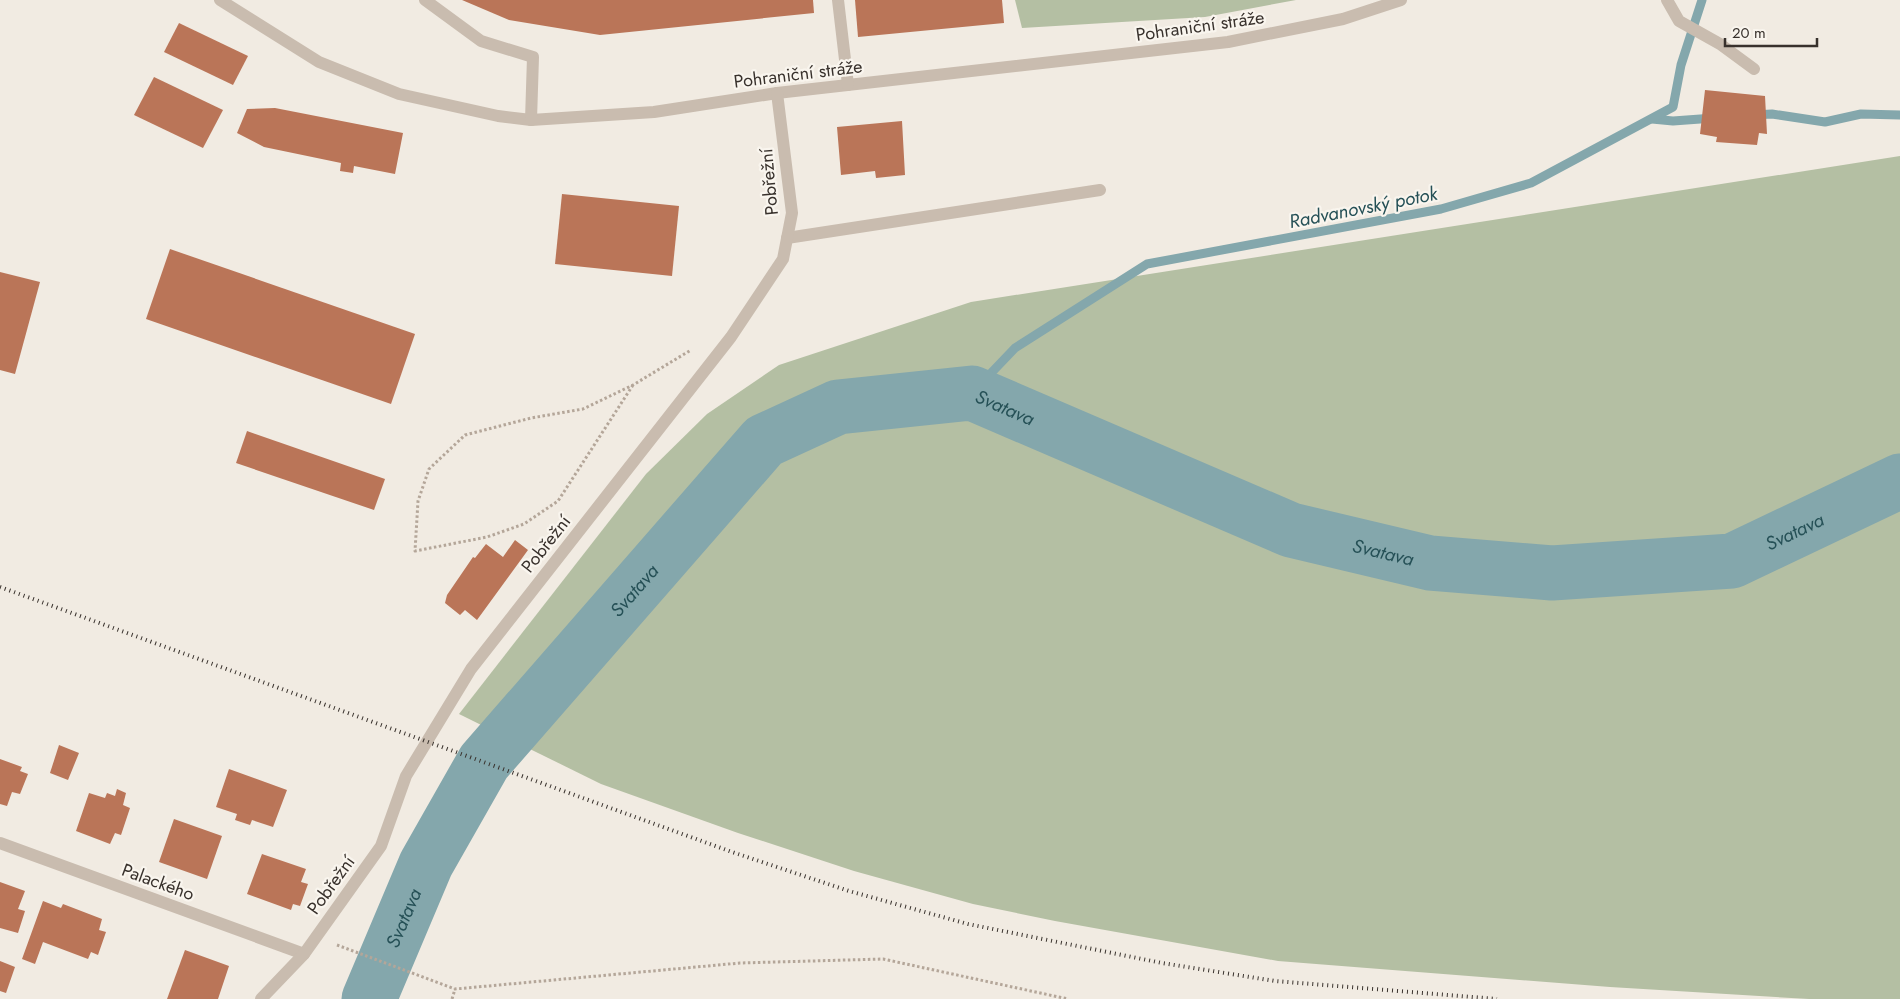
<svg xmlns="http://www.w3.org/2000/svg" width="1900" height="999" font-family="Jost,sans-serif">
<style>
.green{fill:#b4bfa3}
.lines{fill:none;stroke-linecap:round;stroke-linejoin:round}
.stream{stroke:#84a7ac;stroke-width:9}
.river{stroke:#84a7ac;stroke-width:55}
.building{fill:#ba7558}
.path{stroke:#b4a699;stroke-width:3;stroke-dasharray:2.5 2.5;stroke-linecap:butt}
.minor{stroke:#c9bcaf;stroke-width:12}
.rail{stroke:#38312c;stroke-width:4;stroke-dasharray:1 4;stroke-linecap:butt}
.labels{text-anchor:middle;stroke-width:4.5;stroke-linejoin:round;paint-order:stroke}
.street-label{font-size:18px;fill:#38312c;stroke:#f9f5ee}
.water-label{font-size:19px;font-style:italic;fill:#255056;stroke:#f9f5ee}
</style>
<rect width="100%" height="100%" fill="#f1ebe2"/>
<g class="green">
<path d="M1015,0H1296L1205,17L1022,28Z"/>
<path d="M1900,156V999H1809L1610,987L1278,961L1055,921L973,904L854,871L738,833L601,784L459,714L646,474L707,414L779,365L971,302Z"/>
</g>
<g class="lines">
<g class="stream">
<path d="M1754,115L1772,114L1825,122L1861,114L1900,115"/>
<path d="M1652,119L1673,121L1714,118"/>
<path d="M972,393L1015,348L1147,264L1441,209L1531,183L1673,107L1681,65L1702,0"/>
</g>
<path class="river" id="s1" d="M369,999L426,864L484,762L764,441L838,407L972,393L1291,530L1430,563L1552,573L1732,561L1900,481"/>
</g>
<g class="building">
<path d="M462,0H813L814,13L600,35L509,20Z"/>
<path d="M855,0H1002L1004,23L858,37Z"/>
<path d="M179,23L248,56L233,85L164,52Z"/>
<path d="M154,77L223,110L203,148L134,115Z"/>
<path d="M1705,90L1765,96L1767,134L1759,133L1757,145L1716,142L1717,137L1700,134Z"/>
<path d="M275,108L403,133L395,174L354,166L353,173L340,171L341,163L264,147L237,133L247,109Z"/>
<path d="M902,121L905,175L876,178L875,171L841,175L837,127Z"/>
<path d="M562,194L679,206L672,276L555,264Z"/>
<path d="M170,249L415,334L391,404L146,319Z"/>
<path d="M0,272L40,282L15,374L0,370Z"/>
<path d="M247,431L385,479L374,510L236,463Z"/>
<path d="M515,540L528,550L477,620L465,610L460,615L445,603L447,595L473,557L475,558L486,544L503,557Z"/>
<path d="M59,745L79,753L68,780L50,773Z"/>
<path d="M0,759L22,767L20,771L28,774L20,794L12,792L7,806L0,804Z"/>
<path d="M229,769L287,790L273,827L252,820L250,825L235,820L237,814L216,807Z"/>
<path d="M117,789L126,793L123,805L130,808L121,835L115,833L110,844L76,831L89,793L105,798L107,793L115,796Z"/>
<path d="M174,819L222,836L207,879L159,862Z"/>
<path d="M262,854L306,869L301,882L308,884L300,906L293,904L291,910L247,894Z"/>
<path d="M0,882L25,891L18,909L25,911L18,933L0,928Z"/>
<path d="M43,901L61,908L63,904L102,919L99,930L106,932L98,955L91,952L88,959L43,942L35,964L22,959Z"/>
<path d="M185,950L229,966L218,999H167Z"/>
<path d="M0,961L15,967L6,993L0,991Z"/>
</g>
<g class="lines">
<g class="path">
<path d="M633,385L558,501L524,524L487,537L415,551L418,501L429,469L465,435L531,418L583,409L633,385L691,350"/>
<path d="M337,945L455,989L740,963L883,959L1068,999"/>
<path d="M452,999L455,989"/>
</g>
<g class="minor">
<path d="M220,0L319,62L399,94L498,116L531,120L654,112L777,93L1228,42L1343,19L1401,0"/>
<path d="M425,0L481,41L533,57L531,120"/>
<path d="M838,0L848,85"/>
<path d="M1667,0L1679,21L1720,44L1754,69"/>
<path d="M787,238L1100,190"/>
<path d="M0,843L304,954"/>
<path d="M261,999L304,954L381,846L406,776L471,669L731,337L783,259L792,213L777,93"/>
</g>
<path class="rail" d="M0,587L732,852L849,891L968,924L1162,963L1275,981L1497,999"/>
</g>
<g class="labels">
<g class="street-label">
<text transform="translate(1200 26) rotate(-8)" y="6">Pohraniční stráže</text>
<text transform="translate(798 74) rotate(-7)" y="6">Pohraniční stráže</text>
<text transform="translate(769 182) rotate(-95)" y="6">Pobřežní</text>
<text transform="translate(546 544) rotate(-52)" y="6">Pobřežní</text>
<text transform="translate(158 882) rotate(20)" y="6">Palackého</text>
<text transform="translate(331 885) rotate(-54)" y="6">Pobřežní</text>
</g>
<g class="water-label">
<text transform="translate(1363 207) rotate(-11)" y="7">Radvanovský potok</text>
<text dy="7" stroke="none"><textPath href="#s1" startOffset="942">Svatava</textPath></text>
<text dy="7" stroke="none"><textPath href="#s1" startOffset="1768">Svatava</textPath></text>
<text dy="7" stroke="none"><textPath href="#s1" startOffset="1348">Svatava</textPath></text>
<text dy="7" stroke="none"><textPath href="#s1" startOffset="492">Svatava</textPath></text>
<text dy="7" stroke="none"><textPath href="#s1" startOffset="88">Svatava</textPath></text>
</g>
</g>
<path d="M1725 38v8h92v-8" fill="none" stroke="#38312c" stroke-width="2.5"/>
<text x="1732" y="38" font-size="15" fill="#38312c" stroke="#f9f5ee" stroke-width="4" paint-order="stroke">20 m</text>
</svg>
